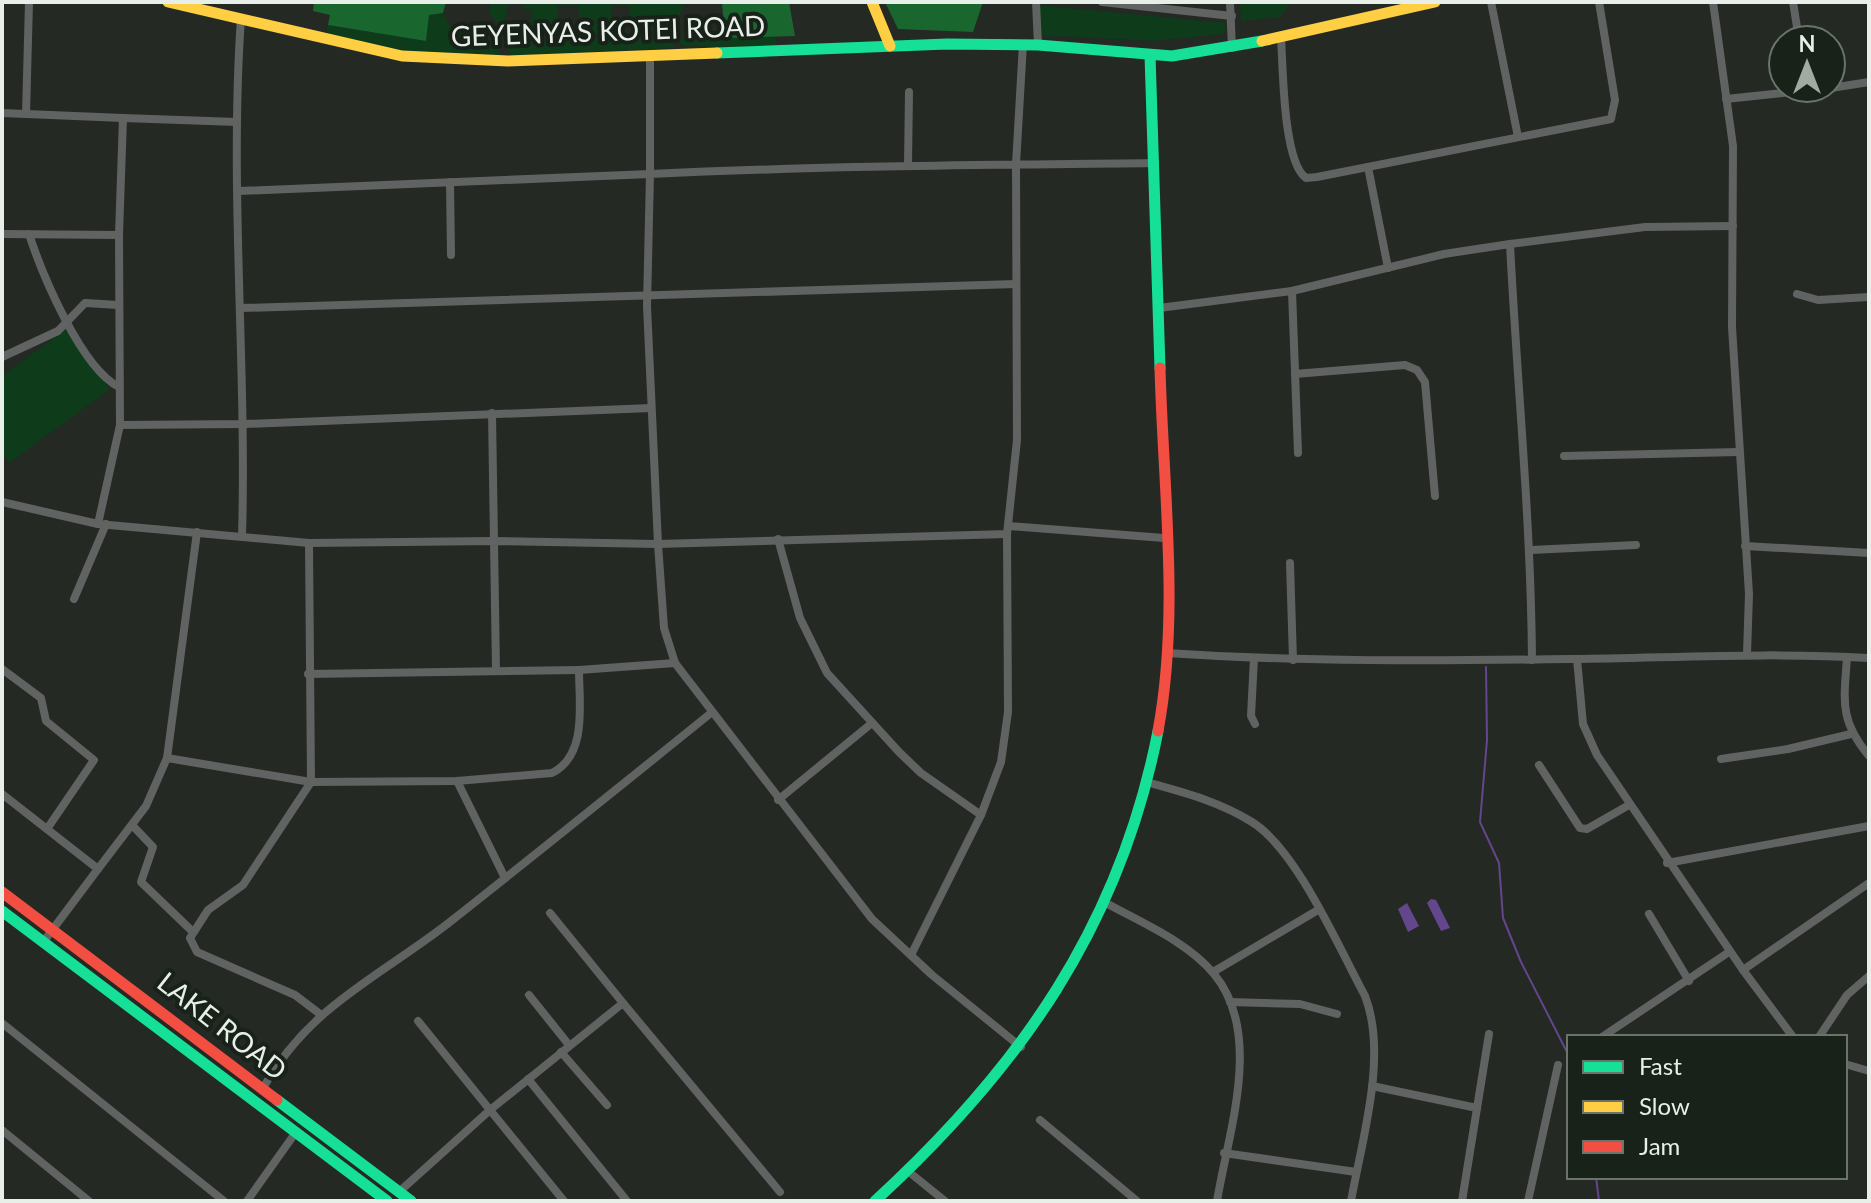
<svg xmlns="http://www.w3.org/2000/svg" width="1871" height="1203" font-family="Lato,sans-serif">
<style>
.green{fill:#0e3b1a}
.forest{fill:#1a662f}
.water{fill:#64468c}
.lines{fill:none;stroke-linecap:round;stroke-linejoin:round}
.stream{stroke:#64468c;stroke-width:2}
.street{stroke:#616262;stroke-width:8}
.fast{stroke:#16e098;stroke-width:11}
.slow{stroke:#ffcf43;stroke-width:11}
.jam{stroke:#f24e42;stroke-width:11}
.labels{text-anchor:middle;stroke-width:8;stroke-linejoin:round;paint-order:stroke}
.street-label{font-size:28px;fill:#e8eee8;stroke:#182219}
</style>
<rect width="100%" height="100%" fill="#242924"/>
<g class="green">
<path d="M490,2H509L503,30L490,14Z"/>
<path d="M525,2L684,3L673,32L630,27V5H611V30L606,34L562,36V31L580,25L578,5H558V30L532,32V9H524Z"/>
<path d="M1240,2H1317L1289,4L1280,17L1241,21Z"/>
<path d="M1038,5L1225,23L1226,31L1222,34L1154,41L1038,35Z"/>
<path d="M443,13L448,24L467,35L469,43H499V57L412,53L326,36L328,25L426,41L429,15Z"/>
<path d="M776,37L775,48L682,46L676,39Z"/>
<path d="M647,38L672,40L674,48L512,56L503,43Z"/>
<path d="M66,329L110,389L9,463L2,453V376Z"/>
</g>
<g class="forest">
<path d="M314,2H446L443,13L429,15L426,41L328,25L330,15L313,11Z"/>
<path d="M593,2H789L795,36L725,38L722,3Z"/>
<path d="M885,2H983L973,32L898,29Z"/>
</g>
<g class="water">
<path d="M1431,899L1436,900L1450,928L1441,931L1427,903Z"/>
<path d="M1407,903L1419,926L1408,932L1398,909Z"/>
</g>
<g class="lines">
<g class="stream">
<path d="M1486,667L1487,740L1480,822L1499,863L1503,918L1521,962L1569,1056"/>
<path d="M1596,1177L1599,1201"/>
</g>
<g class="street">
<path d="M1036,2L1038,45"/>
<path d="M1102,2L1232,16"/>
<path d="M1230,2L1232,48"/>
<path d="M1491,2L1518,137"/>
<path d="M1713,2L1733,146L1732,327L1749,594L1747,654"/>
<path d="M1793,2L1799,40"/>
<path d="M241,18C229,190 247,364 242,536"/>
<path d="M1281,37C1283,67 1283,162 1306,178L1317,177L1611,119L1615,100L1599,2"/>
<path d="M1023,44L1016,164L1017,440L1007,534L658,544L647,306L650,174C818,166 987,165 1155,163"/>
<path d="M1831,88L1869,82"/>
<path d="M1726,99L1828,88"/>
<path d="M2,113L123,118"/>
<path d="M26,114L29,2"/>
<path d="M908,165L909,92"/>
<path d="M1368,167L1388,268"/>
<path d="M450,182L451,255"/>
<path d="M239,191L650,174V55"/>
<path d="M2,234L119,235"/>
<path d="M29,234C42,274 81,368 119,387"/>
<path d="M1510,244C1517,383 1531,521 1532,660"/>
<path d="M1292,291L1298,453"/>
<path d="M1797,294L1818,300L1869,297"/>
<path d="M242,308L1016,284"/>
<path d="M1159,308L1292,291L1444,254L1510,244L1645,227L1733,226"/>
<path d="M2,357L58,331L85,303L119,305"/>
<path d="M1295,374L1405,365L1417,370L1425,382L1435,496"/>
<path d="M492,413L496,670"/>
<path d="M120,425L245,424L651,408"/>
<path d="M1564,456L1739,452"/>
<path d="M2,502L98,524L309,543L493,541L658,544L664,628L675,663L872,919L932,975L1021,1047"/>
<path d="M98,524L120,425L119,235L123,118L237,122"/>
<path d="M1009,526L1164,538"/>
<path d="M778,539L800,618L827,673L899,752L921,773L981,815"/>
<path d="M1745,546L1869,553"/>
<path d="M1531,550L1636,545"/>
<path d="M1290,563L1293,660"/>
<path d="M74,599L106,524"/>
<path d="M1167,653C1302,662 1437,661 1572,659C1671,658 1770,652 1869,658"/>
<path d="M1847,657C1844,701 1839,720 1869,756"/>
<path d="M1254,658L1251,716L1255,724"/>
<path d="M1577,659L1583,724L1597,755L1743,970L1869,883"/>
<path d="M2,669L41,698L46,721L94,760L47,829"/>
<path d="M308,674L579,670"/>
<path d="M167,758L311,782L309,543"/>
<path d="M1721,759L1788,749L1851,734"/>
<path d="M1539,765L1580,828L1587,829L1629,805"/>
<path d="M457,781L505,878"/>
<path d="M1150,783C1186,793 1220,802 1252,822C1297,850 1339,948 1365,996C1388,1055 1362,1140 1351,1201"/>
<path d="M2,794L98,869L44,941"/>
<path d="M778,800L872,723"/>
<path d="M132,825L153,847L141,882L192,931"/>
<path d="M1667,863L1869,826"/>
<path d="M98,869L146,806L167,758L197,532"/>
<path d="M1106,903C1142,923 1188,942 1214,974C1264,1034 1228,1133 1217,1201"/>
<path d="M550,913L623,1003L490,1110L564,1201"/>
<path d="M1649,914L1689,981"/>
<path d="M911,955L981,815L1001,762L1008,712L1007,534"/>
<path d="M1743,970L1793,1037"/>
<path d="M1213,972L1318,910"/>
<path d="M529,995L569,1045"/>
<path d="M1230,1002L1300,1004L1337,1014"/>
<path d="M623,1003L780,1192"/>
<path d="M320,1014L295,995L197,952L190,938L208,910L243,885L311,782L457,781L552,773C588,755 579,703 579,670L675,663"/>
<path d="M2,1023L224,1201"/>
<path d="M1602,1037L1729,952"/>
<path d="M1819,1037L1847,995L1869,976"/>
<path d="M561,1052L607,1105"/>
<path d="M1845,1064L1869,1071"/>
<path d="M528,1079L627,1201"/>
<path d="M1372,1086L1477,1108"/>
<path d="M263,1088C309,1007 374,980 446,925C535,855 623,784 711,713"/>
<path d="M1040,1120L1137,1201"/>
<path d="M2,1130L89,1201"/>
<path d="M1224,1153L1356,1172"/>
<path d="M909,1172L945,1201"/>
<path d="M400,1191L490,1110L418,1021"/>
<path d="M247,1201L296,1132"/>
<path d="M1462,1201L1489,1034"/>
<path d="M1528,1201L1558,1065"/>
</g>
<g class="fast">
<path d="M717,53L947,44L1038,45L1172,56L1262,41"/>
<path d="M1150,55L1160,368"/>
<path d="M2,911L387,1201"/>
<path d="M277,1100L411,1201"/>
<path d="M875,1201C1020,1068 1120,926 1158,731"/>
</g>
<g class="slow">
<path d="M168,2L402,56L508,61L717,53"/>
<path d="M872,2L890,46"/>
<path d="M1262,41L1435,2"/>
</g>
<g class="jam">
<path d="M1158,731C1180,614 1163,487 1160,368"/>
<path d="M2,892L277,1100"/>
</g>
</g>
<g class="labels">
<g class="street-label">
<text transform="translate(608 31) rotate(-2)" y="10">GEYENYAS KOTEI ROAD</text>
<text transform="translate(222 1026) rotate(38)" y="10">LAKE ROAD</text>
</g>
</g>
<rect width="1871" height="1203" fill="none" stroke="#e8eee8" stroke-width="8"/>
<rect x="1567" y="1035" width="280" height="144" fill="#182219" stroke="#6b746c" stroke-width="2"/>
<rect x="1583" y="1061" width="40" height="12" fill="#16e098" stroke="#6b746c" stroke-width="2"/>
<text x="1639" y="1075" font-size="24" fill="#e8eee8">Fast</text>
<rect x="1583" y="1101" width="40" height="12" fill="#ffcf43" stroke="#6b746c" stroke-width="2"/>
<text x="1639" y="1115" font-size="24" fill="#e8eee8">Slow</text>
<rect x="1583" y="1141" width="40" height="12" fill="#f24e42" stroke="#6b746c" stroke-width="2"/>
<text x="1639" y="1155" font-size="24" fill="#e8eee8">Jam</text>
<g transform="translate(1807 64)"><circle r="38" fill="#182219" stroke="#6b746c" stroke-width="2"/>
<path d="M0-6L14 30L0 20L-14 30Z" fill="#a3a9a3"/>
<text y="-12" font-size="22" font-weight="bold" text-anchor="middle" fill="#e8eee8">N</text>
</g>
</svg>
